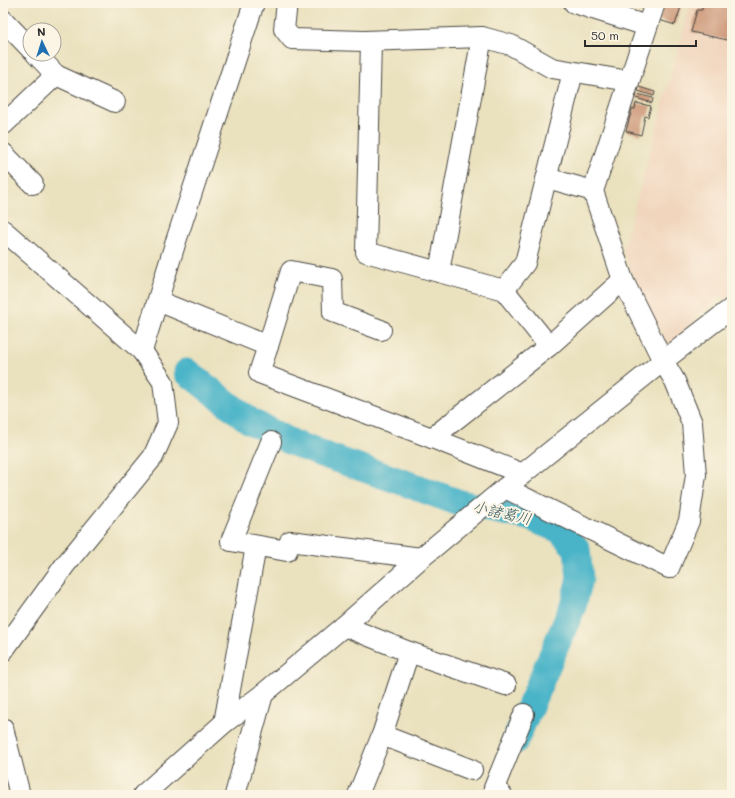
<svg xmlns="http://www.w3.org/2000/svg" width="735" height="798" font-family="Mali,'Klee One',sans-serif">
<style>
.built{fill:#f1d5bd}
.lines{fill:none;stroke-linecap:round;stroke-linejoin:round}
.river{stroke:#4ab4c8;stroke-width:27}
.building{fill:#cf9c7e}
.minor-casing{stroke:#484641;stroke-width:22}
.minor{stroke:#fff;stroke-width:20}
.labels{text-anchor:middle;stroke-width:4;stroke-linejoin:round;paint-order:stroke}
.water-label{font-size:15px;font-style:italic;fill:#365b62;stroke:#fcf5e5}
</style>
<rect width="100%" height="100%" fill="#fcf5e5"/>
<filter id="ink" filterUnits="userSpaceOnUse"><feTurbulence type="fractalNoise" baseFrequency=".025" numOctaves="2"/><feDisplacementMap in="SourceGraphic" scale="8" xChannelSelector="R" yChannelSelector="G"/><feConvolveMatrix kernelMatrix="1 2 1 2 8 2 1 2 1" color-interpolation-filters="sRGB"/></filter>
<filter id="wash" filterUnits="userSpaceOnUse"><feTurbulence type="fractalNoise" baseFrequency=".012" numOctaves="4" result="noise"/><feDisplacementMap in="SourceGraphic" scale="16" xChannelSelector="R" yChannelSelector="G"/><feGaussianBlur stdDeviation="0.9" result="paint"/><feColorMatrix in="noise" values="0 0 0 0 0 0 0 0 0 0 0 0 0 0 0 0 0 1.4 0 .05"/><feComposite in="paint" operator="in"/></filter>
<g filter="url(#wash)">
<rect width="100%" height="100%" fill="#eae1be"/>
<path class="built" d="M691,3H732V297L718,298L671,342L665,341L632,274L623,250Z"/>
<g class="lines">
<path class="river" d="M187,372L250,421L291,442L321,454L402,482L460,503L528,517L560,530L577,549L580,578L573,606L515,741"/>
</g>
<g id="blocks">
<g class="building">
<path d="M665,3L682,4L675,25L659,20Z"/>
<path d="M703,3L730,4L728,11L732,12V41L691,32L697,10H702Z"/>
<path d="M639,87L655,92L654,96L638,91Z"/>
<path d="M637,94L653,98L652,103L636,98Z"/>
<path d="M636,103L651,106L648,117L645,116L641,135L626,131L632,109H635Z"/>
</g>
</g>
</g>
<g filter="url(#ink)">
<use href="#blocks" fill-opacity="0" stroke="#484641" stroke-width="1"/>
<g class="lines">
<g class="minor-casing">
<g id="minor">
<path d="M287,3L284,29L292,39L364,41L482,37L511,45L552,68L629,81"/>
<path d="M574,3L647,26"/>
<path d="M3,20L30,48"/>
<path d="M371,41L366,252L504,290L549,346"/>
<path d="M36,54L56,75L115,102"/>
<path d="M3,125L56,75"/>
<path d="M3,153L33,184"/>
<path d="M547,178L593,191"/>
<path d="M3,230L142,351L163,382L168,423L153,457L65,565L3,651"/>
<path d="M439,272L482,37"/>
<path d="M504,290L525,263L573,72"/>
<path d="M158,301L268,346L291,271L332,279L333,312L381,330"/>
<path d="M268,346L259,373L432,438L523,474"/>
<path d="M142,351L176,241L254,3"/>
<path d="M432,438L549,346L623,280"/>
<path d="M271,442L231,541L287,551L290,541L421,558"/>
<path d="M505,488L669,568L689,521L696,475L692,423L675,381L663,361L623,280L593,191L655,3"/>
<path d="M344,626L409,652L506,685"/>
<path d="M224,723L256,546"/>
<path d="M3,728L20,795"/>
<path d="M382,735L472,770"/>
<path d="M143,795L224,723L263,694L344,626L421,558L505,488L663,361L732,308"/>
<path d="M235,795L263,694"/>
<path d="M358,795L382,735L409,652"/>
<path d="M502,795L494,788L524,714"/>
</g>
</g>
<use href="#minor" class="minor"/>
</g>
</g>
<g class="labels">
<g class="water-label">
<text transform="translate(502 513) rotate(13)" y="5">小諸葛川</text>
</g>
</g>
<rect width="735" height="798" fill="none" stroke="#fcf5e5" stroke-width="16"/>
<g transform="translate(42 42) rotate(356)"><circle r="19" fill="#fcf5e5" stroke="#a8a49b"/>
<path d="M0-3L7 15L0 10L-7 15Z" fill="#1f6fb2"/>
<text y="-6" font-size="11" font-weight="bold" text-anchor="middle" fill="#2b2b2b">N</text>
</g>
<path d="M585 40v6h111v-6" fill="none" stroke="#2b2b2b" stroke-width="2"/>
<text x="591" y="40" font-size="12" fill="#2b2b2b" stroke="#fcf5e5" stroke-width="3" paint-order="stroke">50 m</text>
</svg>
